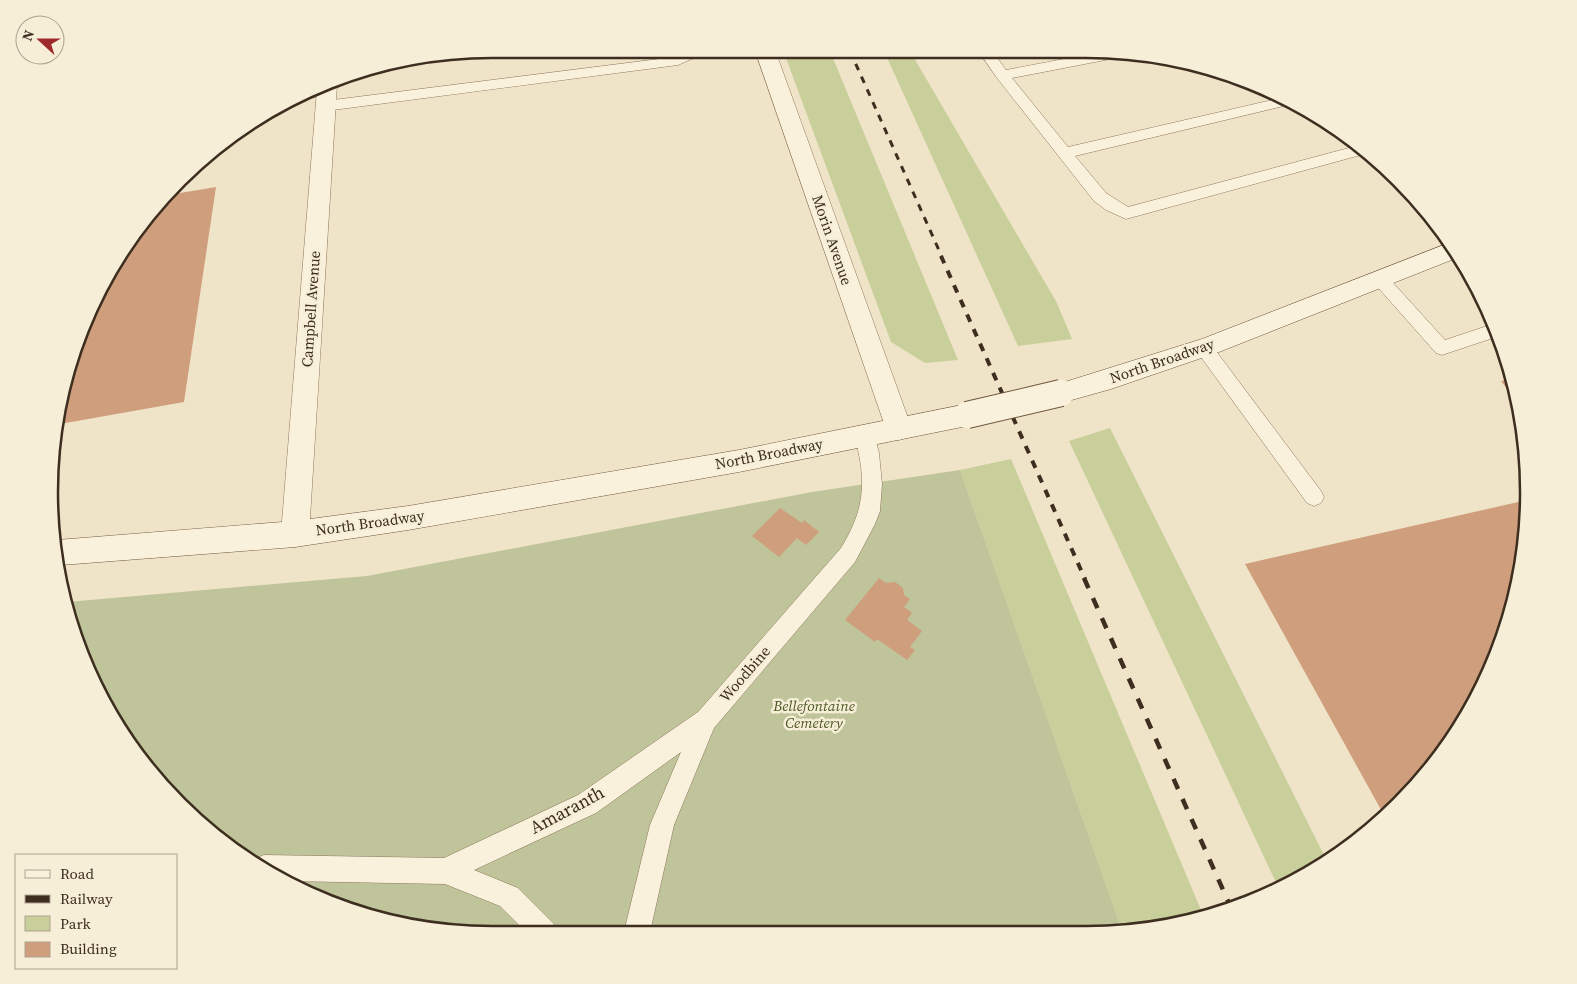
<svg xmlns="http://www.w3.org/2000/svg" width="1577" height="984" font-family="'Source Serif 4',serif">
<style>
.green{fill:#c9cf9b}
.cemetery{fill:#bfc49a}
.building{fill:#cf9f7d}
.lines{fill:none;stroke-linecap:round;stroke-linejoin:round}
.service-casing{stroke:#8d765c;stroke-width:1}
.minor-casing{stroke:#8d765c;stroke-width:1}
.secondary-casing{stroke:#6f573f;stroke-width:1}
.service{fill:#faf1dc;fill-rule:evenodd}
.minor{fill:#faf1dc;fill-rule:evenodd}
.secondary{fill:#faf1dc;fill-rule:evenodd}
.rail-far2{stroke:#3d2e20;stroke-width:3;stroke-dasharray:7 7;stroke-linecap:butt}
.rail-far1{stroke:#3d2e20;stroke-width:4;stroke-dasharray:8 8;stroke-linecap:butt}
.rail{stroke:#3d2e20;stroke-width:4.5;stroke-dasharray:11 11;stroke-linecap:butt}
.secondary-bridge-casing{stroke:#6f573f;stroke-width:28;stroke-linecap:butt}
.secondary-bridge{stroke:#faf1dc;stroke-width:26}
.labels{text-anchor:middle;stroke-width:5;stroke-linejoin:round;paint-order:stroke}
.street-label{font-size:15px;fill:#3d2e20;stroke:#f7eed8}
.park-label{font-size:15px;font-style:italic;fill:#4d5a26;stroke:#f7eed8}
.near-street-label{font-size:18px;fill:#3d2e20;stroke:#f7eed8}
.rim{fill:none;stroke:#3d2e20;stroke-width:2.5}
</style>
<rect width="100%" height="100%" fill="#f0e4c8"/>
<g class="green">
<path d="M783,50L830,51L958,360L925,363L891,342Z"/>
<path d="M884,51H910L1057,303L1072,339L1018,346Z"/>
<path d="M1110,428L1327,861L1306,876L1279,889L1069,441Z"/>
<path d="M1011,459L1204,917L1123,933L960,470Z"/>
</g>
<path class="cemetery" d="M960,470L1123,933L1114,934L434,931L323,902L222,844L124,738L72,634L67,602L367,576L812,492Z"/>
<g class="building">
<path d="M216,187L184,402L60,424L72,350L140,222L168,195Z"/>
<path d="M1512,379L1517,402L1501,381Z"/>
<path d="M1527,500V521L1513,606L1483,688L1437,762L1385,817L1245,564Z"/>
<path d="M780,508L802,523L804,520L819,532L806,545L797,538L779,557L752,536Z"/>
<path d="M879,578L886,583L895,582L903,588L904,595L910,599L904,607L912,613L907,620L922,631L910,647L915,650L907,660L877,639L875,642L845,620Z"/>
</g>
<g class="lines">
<g class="service-casing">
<g id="service">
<path d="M687,50H701L696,57L678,65L325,111L320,109L318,106L320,103L325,101L675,57Z"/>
<path d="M979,52H993L1006,70L1101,52H1133L1126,56L1012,78L1068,147L1281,98L1292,104L1075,156L1106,193L1128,207L1360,145L1368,153L1126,219L1106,210L1094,201L997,78Z"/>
<path d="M326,86L331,88L333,91L331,94L311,98L306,96Z"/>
<path d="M1380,273L1386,275L1445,340L1493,324L1499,336L1442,355L1436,353L1374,283L1371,279L1374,275Z"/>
<path d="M1204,341L1210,343L1321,491L1324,497L1321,503L1314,506L1307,503L1198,353L1195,348L1198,343Z"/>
<path d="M866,427L873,429L879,453L882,484L880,511L875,524L855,562L714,728L674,825L650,932H624L650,825L681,752L596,813L474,870L518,888L553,923L557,932H526L500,906L445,884L287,881L254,862L255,859L264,855L444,858L578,795L698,712L841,548C857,522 865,499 861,467C860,456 854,440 859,429Z"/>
</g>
</g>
<g class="minor-casing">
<g id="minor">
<path d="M755,50H775L912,429L908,437L899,440L890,437L886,429Z"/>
<path d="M334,81L337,85L309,534L305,543L295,547L285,543L281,534L317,90Z"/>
</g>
</g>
<g class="secondary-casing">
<g id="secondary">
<path d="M1449,243L1459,257L1219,352L1111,389L1061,403L1052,400L1048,393L1052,386L1202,339Z"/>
<path d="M967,404L976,407L980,415L976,423L967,426L739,472L408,530L295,547L61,565L57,540L295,521L408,506L739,450Z"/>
</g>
</g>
<use href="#service" class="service"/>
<use href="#minor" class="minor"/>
<use href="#secondary" class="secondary"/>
<path class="rail-far2" d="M850,51L942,257"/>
<path class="rail-far1" d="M941,256L1085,579"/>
<path class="rail" d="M1084,578L1232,910"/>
<g class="secondary-bridge-casing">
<path id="secondary-bridge" d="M967,415L1061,393"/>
</g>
<use href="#secondary-bridge" class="secondary-bridge"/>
</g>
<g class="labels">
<g class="street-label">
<text transform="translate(832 240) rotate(71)" y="5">Morin Avenue</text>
<text transform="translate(311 309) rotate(-86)" y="5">Campbell Avenue</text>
<text transform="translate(1162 361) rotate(-19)" y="5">North Broadway</text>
<text transform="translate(769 454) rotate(-11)" y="5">North Broadway</text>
<text transform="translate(370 523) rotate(-8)" y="5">North Broadway</text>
<text transform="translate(745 674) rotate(-49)" y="5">Woodbine</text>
</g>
<g class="park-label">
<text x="814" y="711">Bellefontaine<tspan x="814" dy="17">Cemetery</tspan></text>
</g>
<g class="near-street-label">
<text transform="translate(567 810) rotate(-28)" y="6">Amaranth</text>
</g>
</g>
<path d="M0 0H1577V984H0ZM492 58H1086A434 434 0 0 1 1520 492V492A434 434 0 0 1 1086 926H492A434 434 0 0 1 58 492V492A434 434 0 0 1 492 58Z" fill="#f7eed8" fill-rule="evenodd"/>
<path class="rim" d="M492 58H1086A434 434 0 0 1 1520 492V492A434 434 0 0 1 1086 926H492A434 434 0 0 1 58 492V492A434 434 0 0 1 492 58Z"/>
<rect x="15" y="854" width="162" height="115" fill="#f7eed8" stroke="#ada18e"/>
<rect x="25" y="870" width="25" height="8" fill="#faf1dc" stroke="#ada18e"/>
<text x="60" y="879" font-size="15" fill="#3d2e20">Road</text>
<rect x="25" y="895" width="25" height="8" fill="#3d2e20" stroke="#ada18e"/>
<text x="60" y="904" font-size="15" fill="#3d2e20">Railway</text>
<rect x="25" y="916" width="25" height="15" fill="#c9cf9b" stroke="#ada18e"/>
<text x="60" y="929" font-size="15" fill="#3d2e20">Park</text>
<rect x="25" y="942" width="25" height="15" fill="#cf9f7d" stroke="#ada18e"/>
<text x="60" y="954" font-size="15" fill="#3d2e20">Building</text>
<g transform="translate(40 40) rotate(291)"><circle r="24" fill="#f7eed8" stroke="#ada18e"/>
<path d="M0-4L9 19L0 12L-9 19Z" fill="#9e2a2b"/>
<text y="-8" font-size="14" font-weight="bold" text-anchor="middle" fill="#3d2e20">N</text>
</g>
</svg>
